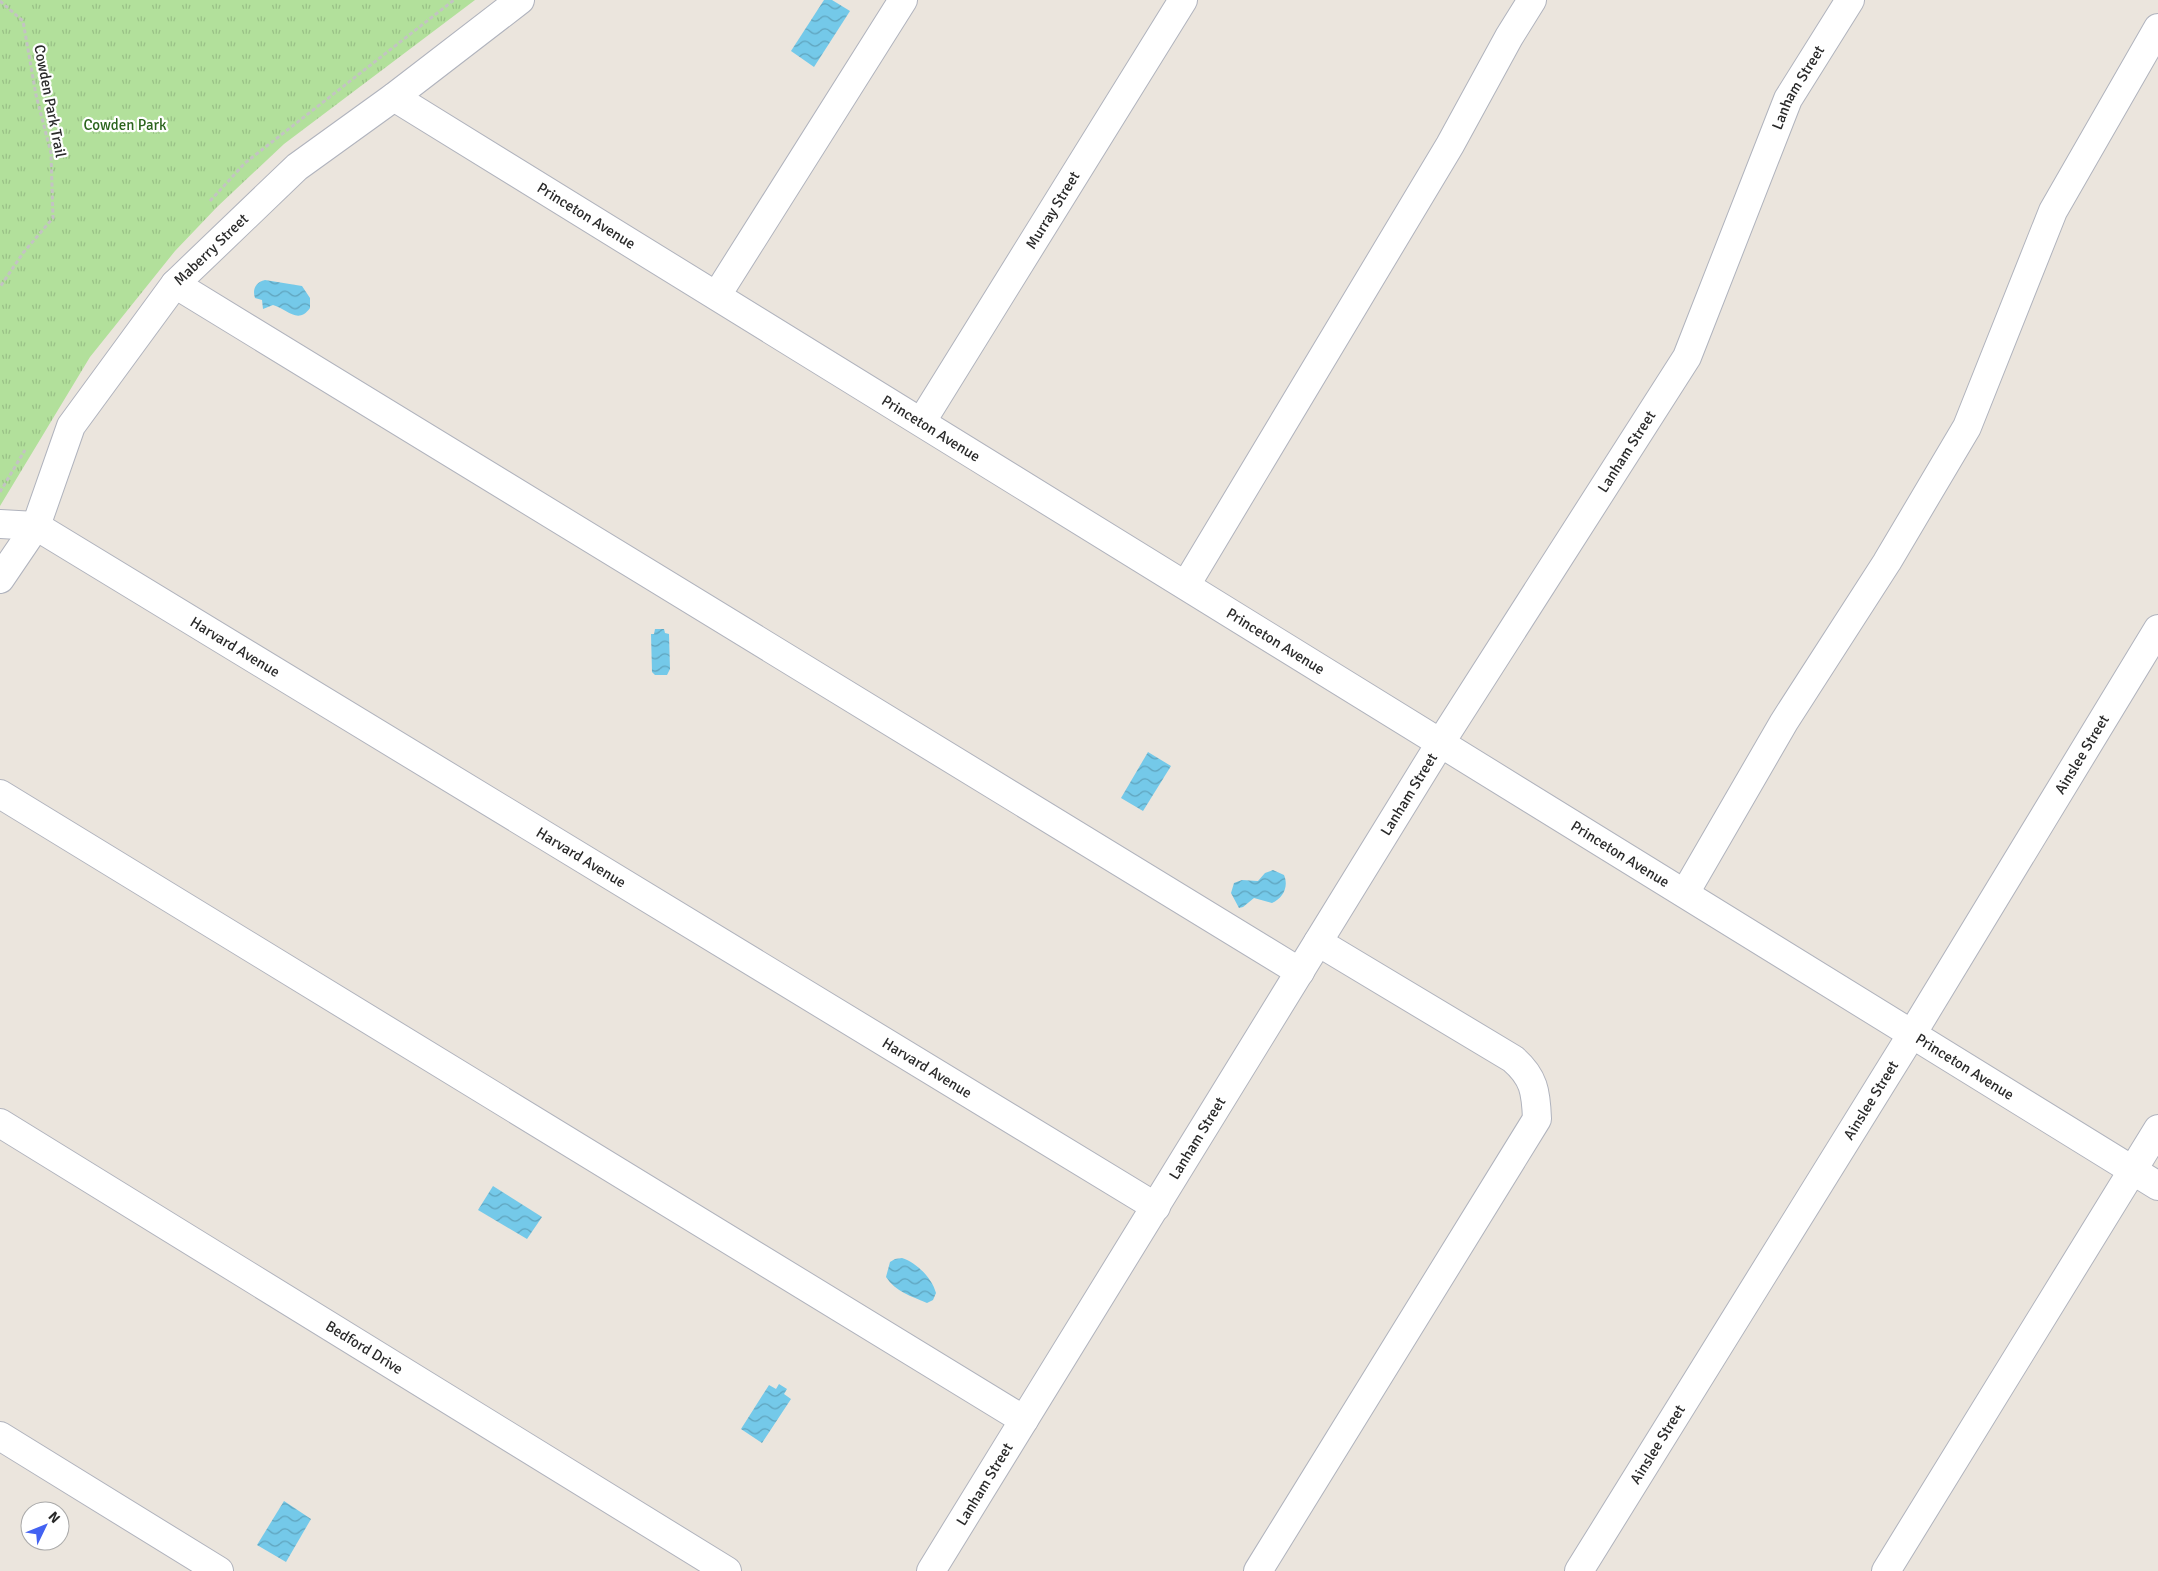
<svg xmlns="http://www.w3.org/2000/svg" width="2158" height="1571" font-family="Signika,sans-serif">
<style>
.park{fill:url(#park-tufts)}
.water{fill:url(#water-waves)}
.lines{fill:none;stroke-linecap:round;stroke-linejoin:round}
.minor-casing{stroke:#b0b3bd;stroke-width:30}
.path{stroke:#c3c3c3;stroke-width:3;stroke-dasharray:4 2.5;stroke-linecap:butt}
.minor{stroke:#fff;stroke-width:28}
.labels{text-anchor:middle;stroke-width:4.5;stroke-linejoin:round;paint-order:stroke}
.street-label{font-size:15px;fill:#2a2a2a;stroke:#fff}
.park-label{font-size:15px;fill:#2b641d;stroke:#fff}
</style>
<defs>
<pattern id="park-tufts" width="24" height="20" patternUnits="userSpaceOnUse" patternTransform="scale(1.25)"><rect width="24" height="20" fill="#b2e09b"/><path d="M3 7l-1-3M5 7V3M7 7l1-3M15 17l-1-3M17 17v-4M19 17l1-3" fill="none" stroke="#99c086"/></pattern>
<pattern id="water-waves" width="16" height="10" patternUnits="userSpaceOnUse" patternTransform="scale(1.25)"><rect width="16" height="10" fill="#74c9e9"/><path d="M0 5q4-4 8 0t8 0" fill="none" stroke="#5fa3bd"/></pattern>
</defs>
<rect width="100%" height="100%" fill="#ebe5dd"/>
<path class="park" d="M0,0H475L284,144L217,207L175,251L90,357L0,506Z"/>
<g class="water">
<path d="M824,0H832L850,11L814,67L791,51Z"/>
<path d="M265,280L302,286L310,298V308C298,325 287,309 273,305L263,309L262,300L255,298C252,289 256,282 265,280Z"/>
<path d="M655,629H664L665,633L669,634L670,669L667,675H655L652,672L651,634H654Z"/>
<path d="M1148,752L1171,766L1143,811L1121,798Z"/>
<path d="M1273,870L1284,875C1289,887 1283,898 1272,903L1254,898L1243,907L1239,908L1231,893L1234,883L1242,880L1258,881L1265,873Z"/>
<path d="M493,1186L542,1217L527,1239L478,1210Z"/>
<path d="M902,1258C917,1263 932,1278 936,1293L933,1300L927,1303C911,1296 896,1292 886,1277L890,1262L895,1259Z"/>
<path d="M779,1384L787,1389L784,1394L791,1399L762,1443L741,1429L769,1385L776,1389Z"/>
<path d="M284,1501L311,1519L286,1562L257,1545Z"/>
</g>
<g class="lines">
<g class="minor-casing">
<g id="minor">
<path id="s1" d="M394,97L2158,1186"/>
<path d="M175,284L1300,972"/>
<path d="M717,295L903,0"/>
<path id="s2" d="M922,421L1183,0"/>
<path id="s3" d="M0,524L36,526L1156,1207"/>
<path id="s4" d="M0,579L36,526L71,426L175,284L297,167L394,97L520,0"/>
<path d="M1186,585L1450,145L1509,37L1532,0"/>
<path d="M0,794L1024,1420"/>
<path d="M1685,893L1784,722L1887,562L1967,427L2053,211L2158,28"/>
<path id="s5" d="M0,1123L727,1571"/>
<path d="M0,1436L219,1571"/>
<path id="s6" d="M931,1571L1441,742L1687,357L1788,99L1850,0"/>
<path d="M1258,1571L1537,1119C1536,1092 1534,1077 1513,1059L1318,942"/>
<path id="s7" d="M1579,1571L1912,1034L2158,629"/>
<path d="M1886,1571L2158,1129"/>
</g>
</g>
<g class="path">
<path d="M0,1L23,21L36,95L51,153L53,218L23,253L0,287"/>
<path d="M210,201L245,163L454,0"/>
<path d="M0,492L25,450"/>
</g>
<use href="#minor" class="minor"/>
</g>
<g class="labels">
<g class="street-label">
<text dy="5" stroke="none"><textPath href="#s6" startOffset="1722">Lanham Street</textPath></text>
<text transform="translate(50 101) rotate(79)" y="5">Cowden Park Trail</text>
<text dy="5" stroke="none"><textPath href="#s2" startOffset="248">Murray Street</textPath></text>
<text dy="5" stroke="none"><textPath href="#s1" startOffset="226">Princeton Avenue</textPath></text>
<text dy="5" stroke="none"><textPath href="#s4" startOffset="396">Maberry Street</textPath></text>
<text dy="5" stroke="none"><textPath href="#s1" startOffset="631">Princeton Avenue</textPath></text>
<text dy="5" stroke="none"><textPath href="#s6" startOffset="1318">Lanham Street</textPath></text>
<text dy="5" stroke="none"><textPath href="#s1" startOffset="1036">Princeton Avenue</textPath></text>
<text dy="5" stroke="none"><textPath href="#s3" startOffset="269">Harvard Avenue</textPath></text>
<text dy="5" stroke="none"><textPath href="#s7" startOffset="959">Ainslee Street</textPath></text>
<text dy="5" stroke="none"><textPath href="#s6" startOffset="912">Lanham Street</textPath></text>
<text dy="5" stroke="none"><textPath href="#s1" startOffset="1441">Princeton Avenue</textPath></text>
<text dy="5" stroke="none"><textPath href="#s3" startOffset="674">Harvard Avenue</textPath></text>
<text dy="5" stroke="none"><textPath href="#s3" startOffset="1079">Harvard Avenue</textPath></text>
<text dy="5" stroke="none"><textPath href="#s1" startOffset="1846">Princeton Avenue</textPath></text>
<text dy="5" stroke="none"><textPath href="#s7" startOffset="554">Ainslee Street</textPath></text>
<text dy="5" stroke="none"><textPath href="#s6" startOffset="508">Lanham Street</textPath></text>
<text dy="5" stroke="none"><textPath href="#s5" startOffset="428">Bedford Drive</textPath></text>
<text dy="5" stroke="none"><textPath href="#s7" startOffset="149">Ainslee Street</textPath></text>
<text dy="5" stroke="none"><textPath href="#s6" startOffset="102">Lanham Street</textPath></text>
</g>
<g class="park-label">
<text x="125" y="130">Cowden Park</text>
</g>
</g>
<g transform="translate(45 1526) rotate(47)"><circle r="24" fill="#ffffff" stroke="#aaaaaa"/>
<path d="M0-4L9 19L0 12L-9 19Z" fill="#4362f2"/>
<text y="-8" font-size="14" font-weight="bold" text-anchor="middle" fill="#2a2a2a">N</text>
</g>
</svg>
